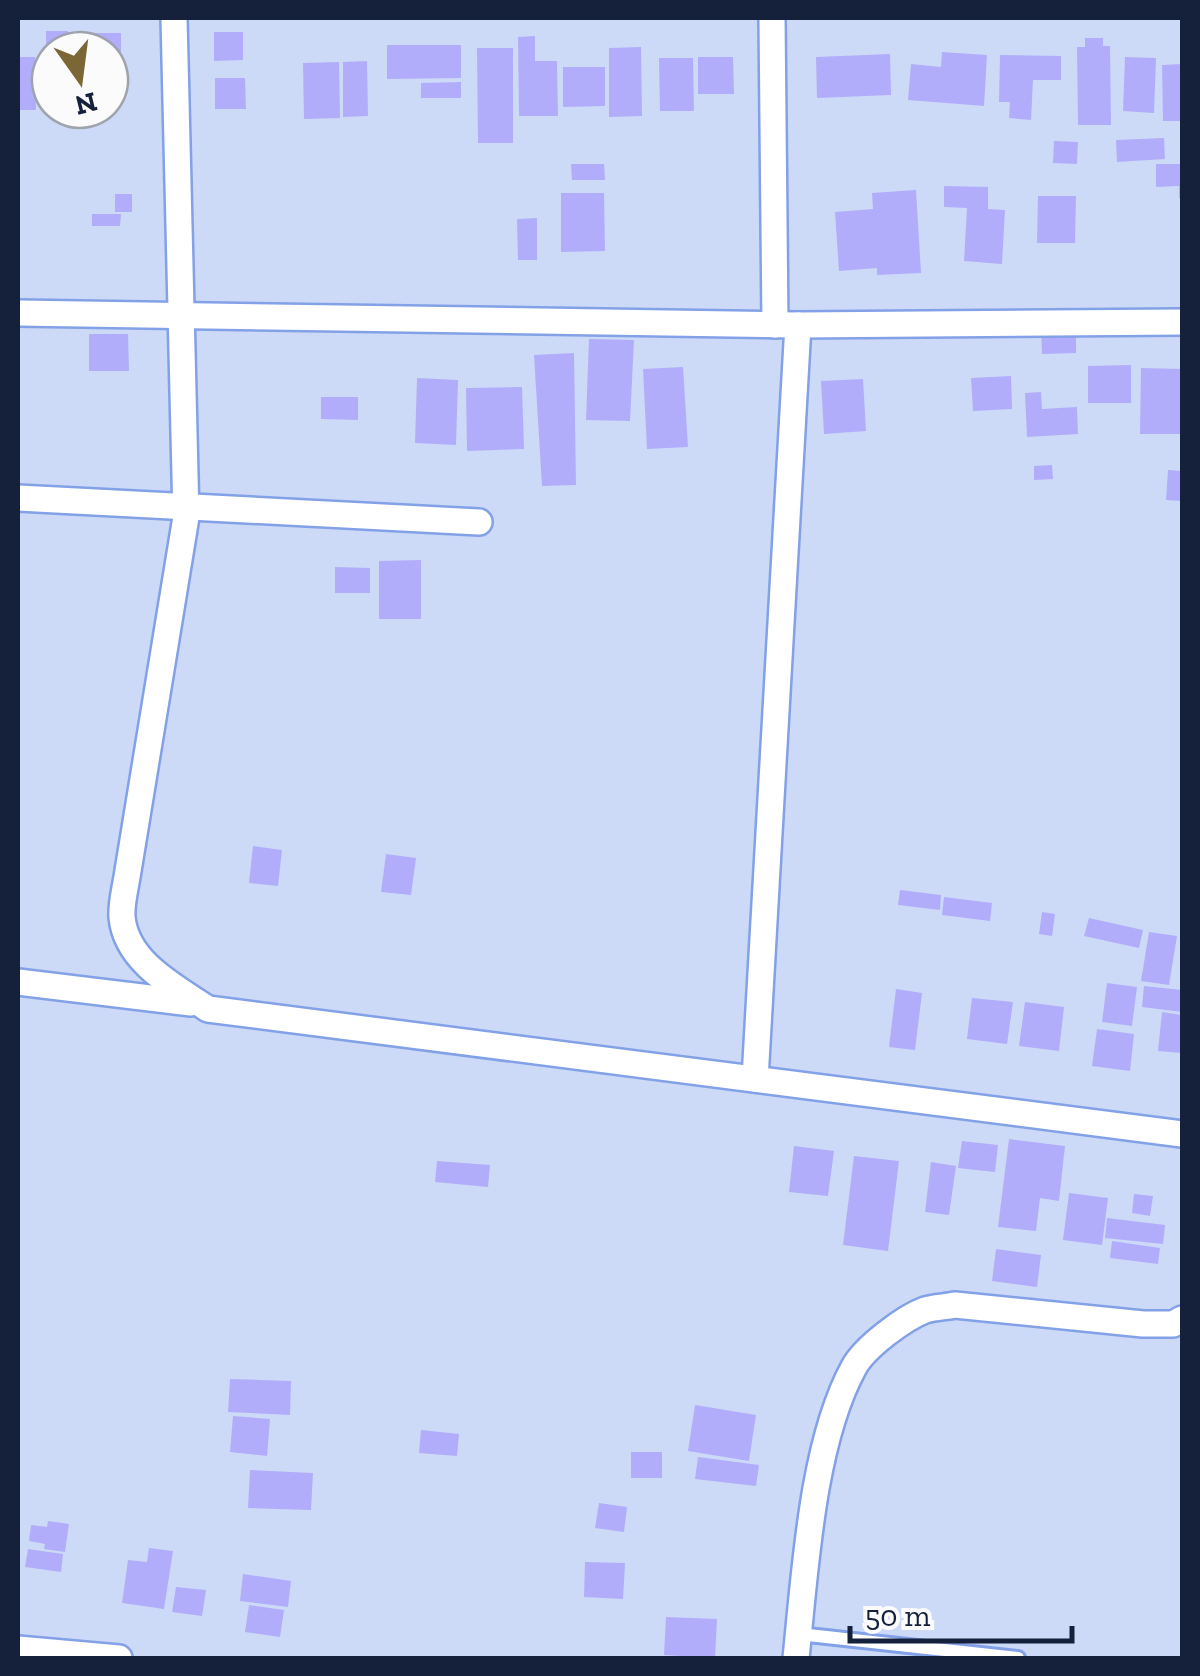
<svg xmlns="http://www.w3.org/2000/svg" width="1200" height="1676" font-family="'Zilla Slab',serif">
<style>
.building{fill:#b2adfa}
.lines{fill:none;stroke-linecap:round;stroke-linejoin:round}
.service-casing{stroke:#83a1e7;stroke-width:18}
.minor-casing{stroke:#83a1e7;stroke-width:30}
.service{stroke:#fff;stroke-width:12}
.minor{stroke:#fff;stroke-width:25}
</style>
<rect width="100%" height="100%" fill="#ccdaf7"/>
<g class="building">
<path d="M46,31H68V50H50V65L46,66Z"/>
<path d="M214,32H243V60L214,61Z"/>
<path d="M95,33H121V68L110,67V50H95Z"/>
<path d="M535,36V61H557L558,116H519L518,37Z"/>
<path d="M1085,38H1103V46H1110L1111,125H1078L1077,47H1085Z"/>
<path d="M387,45H461V78L387,79Z"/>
<path d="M641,47L642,116L609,117V48Z"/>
<path d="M477,48H513V143H478Z"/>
<path d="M942,52L987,55L984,106L908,100L911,64L941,67Z"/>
<path d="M890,54L891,95L817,98L816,57Z"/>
<path d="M1000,55L1061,56V80H1033L1031,120L1009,118L1010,102H999Z"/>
<path d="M18,57H35L36,110H18Z"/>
<path d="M698,57H733L734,94H698Z"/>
<path d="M1125,57L1156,58L1154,113L1123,111Z"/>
<path d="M659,58H693L694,111H660Z"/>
<path d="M367,61L368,116L343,117V62Z"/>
<path d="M339,62L340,118L304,119L303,63Z"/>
<path d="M1182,64V121H1163L1162,65Z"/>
<path d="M563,67H605V106L563,107Z"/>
<path d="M215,78H245L246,109H215Z"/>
<path d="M461,82V98H421V83Z"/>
<rect x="48" y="110" width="29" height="6"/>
<path d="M1164,138L1165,159L1117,162L1116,140Z"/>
<path d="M1054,141L1078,142L1077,164L1053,163Z"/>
<path d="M571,164H604L605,180H572Z"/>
<path d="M1156,164H1182V198H1179V186L1156,187Z"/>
<path d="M944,186L988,187V209L1005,210L1002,264L964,261L967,208L944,207Z"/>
<path d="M916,190L921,273L877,275V268L839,271L835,212L873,209L872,193Z"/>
<path d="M561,193H604L605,251L561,252Z"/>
<rect x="115" y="194" width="17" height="18"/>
<path d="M1038,196H1076L1075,243H1037Z"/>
<path d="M92,214H121L120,226H92Z"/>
<path d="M537,218V260H518L517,219Z"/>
<path d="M1076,327V353L1042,354L1041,328Z"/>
<path d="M89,334H128L129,371H89Z"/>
<path d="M589,339L634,340L630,421L586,420Z"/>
<path d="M574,353L576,485L542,486L534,355Z"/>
<path d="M1131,365V403H1088V366Z"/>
<path d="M683,367L688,447L647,449L643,369Z"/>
<path d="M1141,368L1182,369L1181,434H1140Z"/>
<path d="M1011,376L1012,409L973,411L971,378Z"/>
<path d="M417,378L458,380L456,445L415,443Z"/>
<path d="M863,379L866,431L824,434L821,381Z"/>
<path d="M522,387L524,449L467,451L466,388Z"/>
<path d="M1041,392L1042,409L1077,407L1078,434L1027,437L1025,393Z"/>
<path d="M321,397H358V420L321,419Z"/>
<path d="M1052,465L1053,479L1034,480V466Z"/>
<path d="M1168,470L1182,471V501L1166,500Z"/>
<path d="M421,560V619H379V561Z"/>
<path d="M335,567L370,568V593H335Z"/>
<path d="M253,846L282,850L278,886L249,883Z"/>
<path d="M386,854L416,858L411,895L381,892Z"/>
<path d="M900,890L941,895L940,910L898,905Z"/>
<path d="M944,897L992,903L990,921L942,915Z"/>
<path d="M1042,912L1055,914L1052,936L1039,934Z"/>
<path d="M1089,918L1143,930L1139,948L1084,936Z"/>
<path d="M1149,932L1177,936L1169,985L1141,981Z"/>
<path d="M1107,983L1137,987L1132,1026L1102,1022Z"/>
<path d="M1144,986L1182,990V1012L1142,1007Z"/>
<path d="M896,989L922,993L915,1050L889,1047Z"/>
<path d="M972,998L1013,1002L1007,1044L967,1039Z"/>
<path d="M1025,1002L1064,1007L1059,1051L1019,1046Z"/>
<path d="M1162,1012L1182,1015V1053L1158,1051Z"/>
<path d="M1097,1029L1134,1034L1130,1071L1092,1066Z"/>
<path d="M1009,1139L1065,1146L1059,1201L1040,1198L1036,1231L998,1227Z"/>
<path d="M962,1141L998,1145L995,1172L958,1168Z"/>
<path d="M794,1146L834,1151L828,1196L789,1192Z"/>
<path d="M854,1156L899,1161L888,1251L843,1245Z"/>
<path d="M437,1161L490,1165L488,1187L435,1182Z"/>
<path d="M931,1162L956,1166L949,1215L925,1212Z"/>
<path d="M1069,1193L1108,1198L1102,1245L1063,1240Z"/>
<path d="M1134,1194L1153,1196L1150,1216L1132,1213Z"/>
<path d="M1107,1218L1165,1225L1163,1244L1105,1238Z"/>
<path d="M1112,1241L1160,1248L1158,1264L1110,1258Z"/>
<path d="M996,1249L1041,1255L1037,1287L992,1281Z"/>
<path d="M230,1379L291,1381L290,1415L228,1412Z"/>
<path d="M695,1405L756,1415L749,1461L688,1451Z"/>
<path d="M233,1416L270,1419L267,1456L230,1452Z"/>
<path d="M421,1430L459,1434L457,1456L419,1453Z"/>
<rect x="631" y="1452" width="31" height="26"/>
<path d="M698,1457L759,1465L756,1486L695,1479Z"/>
<path d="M250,1470L313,1473L311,1510L248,1508Z"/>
<path d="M599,1503L627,1507L624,1532L595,1528Z"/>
<path d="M48,1521L69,1524L65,1552L44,1549L45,1544L29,1541L31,1525L47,1527Z"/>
<path d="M149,1548L173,1551L164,1609L122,1603L128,1560L147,1562Z"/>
<path d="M28,1549L63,1554L61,1572L25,1567Z"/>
<path d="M585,1562L625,1563L623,1599L584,1597Z"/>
<path d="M243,1574L291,1581L288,1607L240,1601Z"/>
<path d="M176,1587L206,1590L202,1616L172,1612Z"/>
<path d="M249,1605L284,1610L280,1637L245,1632Z"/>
<path d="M666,1617L717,1619L715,1658L664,1655Z"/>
</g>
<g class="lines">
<g class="service-casing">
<path id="service" d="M799,1634L1018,1658"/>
</g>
<g class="minor-casing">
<g id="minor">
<path d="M174,18L186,517L127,877C125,889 121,905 122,917C126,962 175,987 208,1009L1182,1134"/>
<path d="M772,18L775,325"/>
<path d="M18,313L798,325L1182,322"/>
<path d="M18,498L479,522"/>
<path d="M18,982L191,1003"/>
<path d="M755,1079L798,325"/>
<path d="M18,1649L119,1658"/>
<path d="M796,1658C805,1572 812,1443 854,1367C865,1347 904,1318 925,1310C934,1307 946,1307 955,1305L1143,1324H1173L1182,1319"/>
</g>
</g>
<use href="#service" class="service"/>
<use href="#minor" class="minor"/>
</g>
<rect width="1200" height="1676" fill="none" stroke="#15203b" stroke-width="40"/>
<g transform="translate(80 80) rotate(166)"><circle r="48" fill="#fbfbfb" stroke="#9fa3ae" stroke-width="2.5"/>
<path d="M0-8L18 38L0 25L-18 38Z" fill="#7b6635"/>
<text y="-15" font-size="28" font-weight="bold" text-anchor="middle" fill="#15203b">N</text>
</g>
<path d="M850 1626v15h222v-15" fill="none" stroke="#15203b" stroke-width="5"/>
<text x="865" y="1626" font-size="30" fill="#15203b" stroke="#fbfbfb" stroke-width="8" paint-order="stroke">50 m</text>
</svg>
